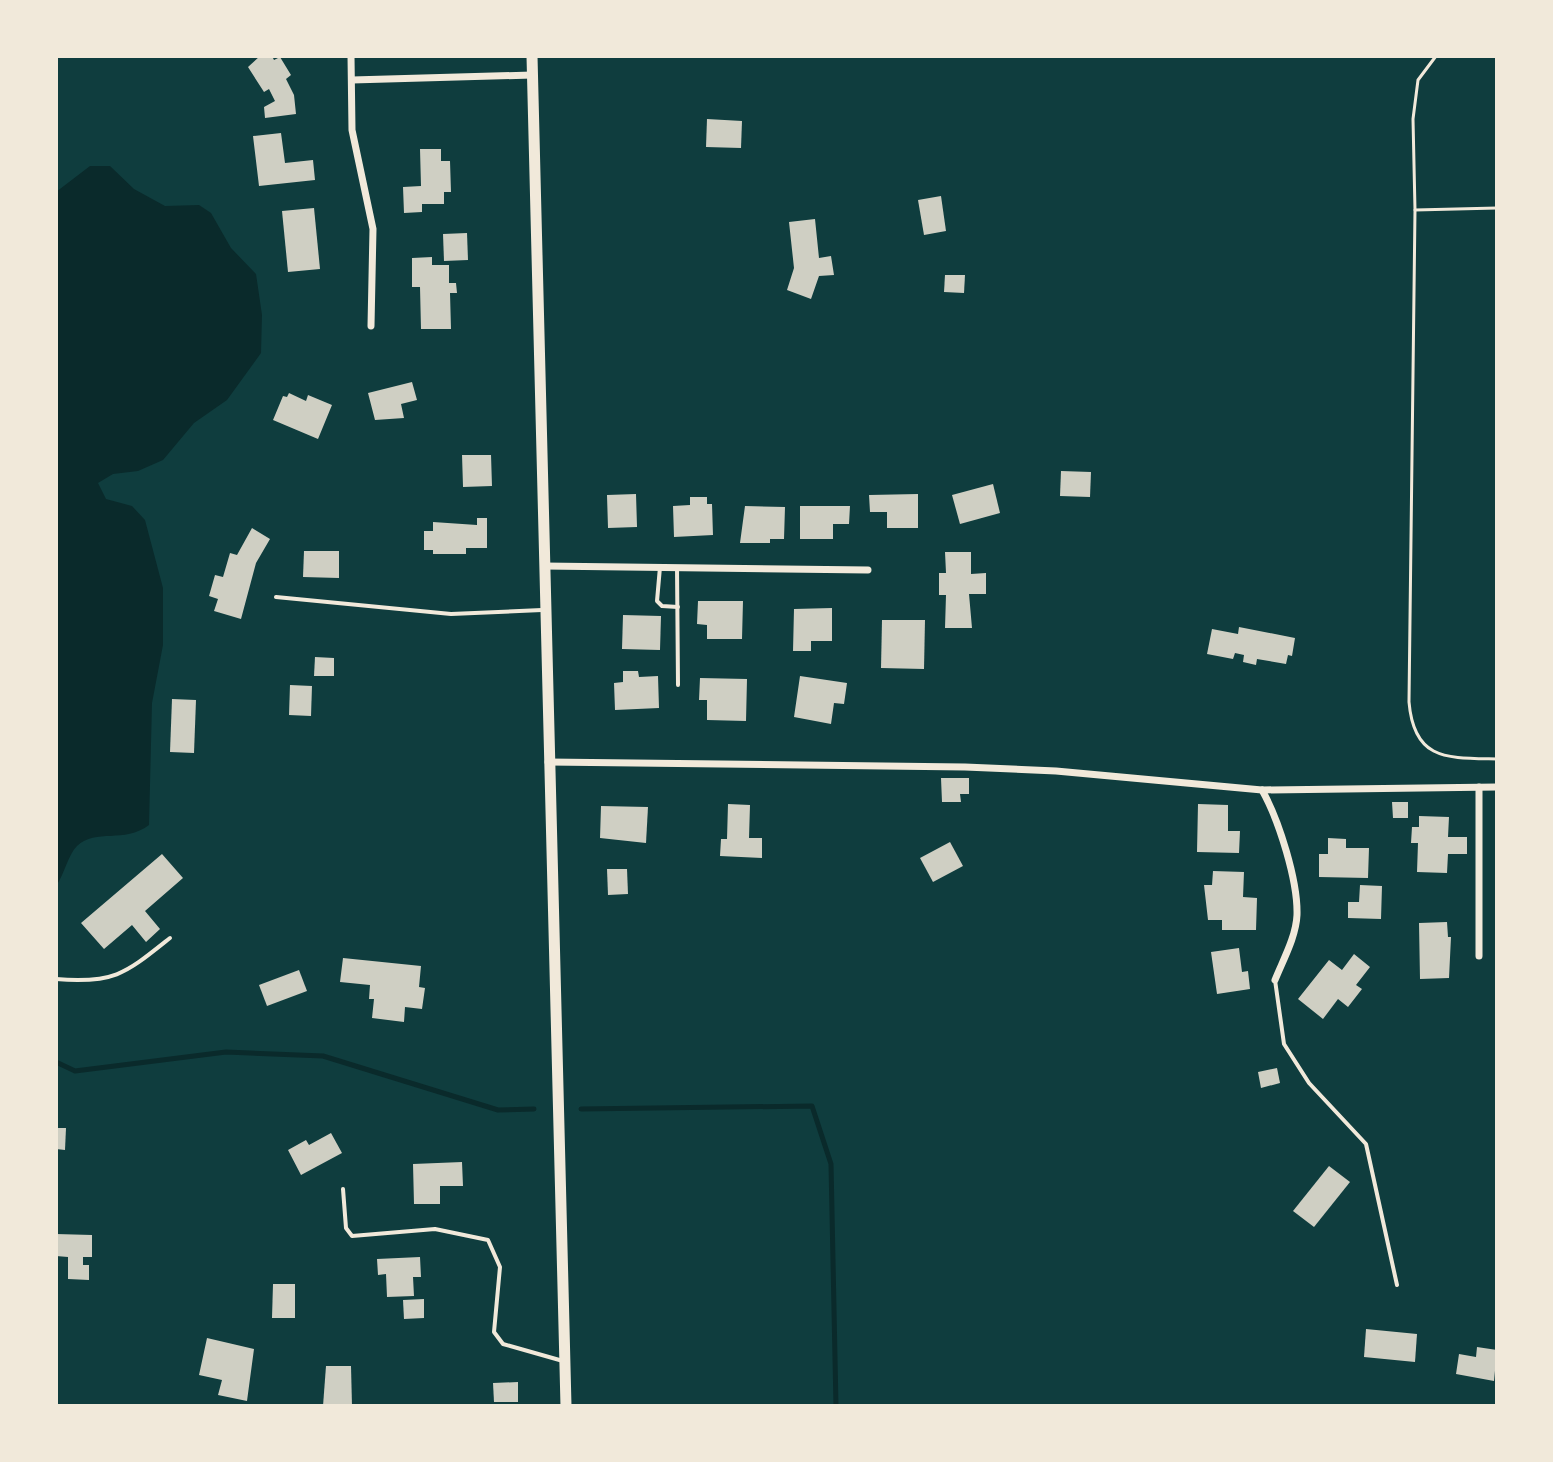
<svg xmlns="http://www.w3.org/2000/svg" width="1553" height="1462" font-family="Commissioner,sans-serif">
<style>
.water{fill:#0a2a2b}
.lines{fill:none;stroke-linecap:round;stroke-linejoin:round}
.stream{stroke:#0a2a2b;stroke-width:5}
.building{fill:#cfcfc3}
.path{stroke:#f1e9da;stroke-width:3}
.service{stroke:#f1e9da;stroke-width:4}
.minor{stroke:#f1e9da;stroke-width:7}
.primary{stroke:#f1e9da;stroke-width:11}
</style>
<rect width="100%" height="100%" fill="#0f3d3e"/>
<path class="water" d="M90,166H110L134,189L165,206L199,205L211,213L231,248L256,274L262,315L261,353L227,400L194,423L163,460L138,471L113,474L98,483L106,499L132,506L145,520L163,588V645L152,703L149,825C124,844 96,828 77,846C68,855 64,875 56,886V192Z"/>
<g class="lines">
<g class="stream">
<path d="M56,1062L75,1071L226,1052L323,1056L498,1110L534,1109"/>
<path d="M581,1109L812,1106L831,1164L836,1406"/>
</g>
</g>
<g class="building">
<path d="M260,56H272L274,60L280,57L291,75L286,79L294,95L296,114L265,118L264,107L275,101L269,89L264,92L248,67Z"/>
<path d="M707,119L742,121L741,148L706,147Z"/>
<path d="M281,133L285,163L313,160L315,180L259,186L253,136Z"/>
<path d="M420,149H441V161H450L451,192H444V204H422V212L404,213L403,187L421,186Z"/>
<path d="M941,196L946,231L924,235L918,200Z"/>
<path d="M314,208L320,269L288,272L282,211Z"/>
<path d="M815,219L819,258L831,256L834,275L819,276L811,299L787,290L794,268L789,222Z"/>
<path d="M467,233L468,260L444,261L443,234Z"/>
<path d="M432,257V265H449V283H456L457,293H450L451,329H421L420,287H412V258Z"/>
<path d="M945,275H965L964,293L944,292Z"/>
<path d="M412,382L417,400L401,404L404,418L375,420L368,393Z"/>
<path d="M289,393L306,401L308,395L332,405L318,439L273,420L283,396L287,397Z"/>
<path d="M462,455H491L492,486L463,487Z"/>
<path d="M1061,471L1091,472L1090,497L1060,496Z"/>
<path d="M993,484L1000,513L960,524L952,495Z"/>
<path d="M636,494L637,527L608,528L607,495Z"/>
<path d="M918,494V528H887V512H870L869,495Z"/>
<path d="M690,497H707V504H712L713,535L674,537L673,506L690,505Z"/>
<path d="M745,506L785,507L784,539H770V543H740Z"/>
<path d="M800,506H850L849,524H833V539H800Z"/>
<path d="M477,518H487V548H466V554H433V550H424V531H433V522L477,525Z"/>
<path d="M252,528L270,539L256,563L241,619L214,611L218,599L209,596L215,575L223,577L230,553L237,555Z"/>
<path d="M304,551H339V578L303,577Z"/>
<path d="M945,552H971V574L986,573V594H969L972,628H945L946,595H939V573H946Z"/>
<path d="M698,601H743L742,639H707V625L697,624Z"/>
<path d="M832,608V641H811V651H793L794,609Z"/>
<path d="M623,615L661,616L660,650L622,649Z"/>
<path d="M882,620H925L924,669L881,668Z"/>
<path d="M1239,627L1295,638L1292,656L1288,655L1286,664L1257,659L1256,665L1243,662L1244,655L1235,653L1233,659L1207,654L1212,629L1238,634Z"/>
<path d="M315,657L334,658V676H314Z"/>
<path d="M623,671H638L639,677L658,676L659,708L615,710L614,683L623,682Z"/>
<path d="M800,676L847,683L844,704L834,703L831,724L794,717Z"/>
<path d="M700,678L747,679L746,721L707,720V700H699Z"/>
<path d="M290,685L312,686L311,716L289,715Z"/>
<path d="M172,699L196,700L194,753L170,752Z"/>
<path d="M941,778H969V794H960L961,802H942Z"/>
<path d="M1392,802H1408V818H1393Z"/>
<path d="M728,804L750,805L749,838H762V858L720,856L721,839H727Z"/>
<path d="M1198,804L1228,805V831H1240L1239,853L1197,852Z"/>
<path d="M601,806L648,807L646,843L600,838Z"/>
<path d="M1419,816L1449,817L1448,837H1467V854H1448L1447,873L1417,872L1418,843H1411L1412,827H1419Z"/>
<path d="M1328,838L1346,839V848H1369L1368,878L1319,877V854H1328Z"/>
<path d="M950,842L963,866L933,882L920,858Z"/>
<path d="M162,854L183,878L145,911L160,929L146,942L132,925L104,949L81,923Z"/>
<path d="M607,869H627L628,894L608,895Z"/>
<path d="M1213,871L1244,872L1243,897L1257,898L1256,930H1222V920H1208L1204,885H1212Z"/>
<path d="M1360,885L1382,886L1381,919L1348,918V902H1359Z"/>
<path d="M1447,922L1448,937H1451L1449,978L1420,979L1419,923Z"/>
<path d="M1239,948L1242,972L1248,971L1250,989L1217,994L1211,952Z"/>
<path d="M1354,954L1370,967L1356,985L1362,989L1348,1007L1338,999L1323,1019L1298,999L1329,960L1342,970Z"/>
<path d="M343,958L421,966L419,987L425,988L422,1009L405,1007L404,1022L372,1018L374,999H369L370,985L340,982Z"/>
<path d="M299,970L307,991L267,1006L259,985Z"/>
<path d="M1277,1068L1280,1083L1261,1088L1258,1072Z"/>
<path d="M56,1128H66L65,1150L56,1149Z"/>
<path d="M331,1133L342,1153L301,1175L288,1150L306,1140L309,1145Z"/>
<path d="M462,1162L463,1186H440V1204H414L413,1164Z"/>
<path d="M1329,1166L1350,1182L1314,1227L1293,1211Z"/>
<path d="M56,1234L92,1235V1257H83V1265H89V1280L68,1279V1257L56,1256Z"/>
<path d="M420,1257L421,1277H413L414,1296L387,1297L386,1274L378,1275L377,1259Z"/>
<path d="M273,1284H295V1318H272Z"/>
<path d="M424,1299V1318L404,1319L403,1300Z"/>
<path d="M1366,1329L1417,1334L1415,1362L1364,1357Z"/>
<path d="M207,1338L254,1349L247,1401L218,1395L222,1380L199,1375Z"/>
<path d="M1477,1347L1497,1350L1494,1381L1456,1374L1459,1354L1476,1357Z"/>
<path d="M326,1366H351L352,1406H323Z"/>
<path d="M518,1382V1402H494L493,1383Z"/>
</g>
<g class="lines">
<g class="path">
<path d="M1436,56L1418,80L1413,119L1415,210L1409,702C1414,761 1447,758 1497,759"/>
<path d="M1415,210L1497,208"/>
</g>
<g class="service">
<path d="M660,567L657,601L662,606L678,607"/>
<path d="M677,567L678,685"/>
<path d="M276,597L451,614L542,610"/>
<path d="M56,979C115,984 126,973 170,938"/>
<path d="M1275,980L1284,1044L1309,1083L1366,1144L1397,1285"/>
<path d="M343,1189L346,1228L352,1236L435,1229L488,1240L500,1267L494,1332L503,1344L563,1361"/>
</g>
<g class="minor">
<path d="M351,56L352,130L373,229L371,326"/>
<path d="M352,80L532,75"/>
<path d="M544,566L868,570"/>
<path d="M548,762L965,767L1056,771L1262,790L1497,787"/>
<path d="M1479,787V956"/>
<path d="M1262,790C1279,820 1298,881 1297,915C1296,937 1283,960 1275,980"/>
</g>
<path class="primary" d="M532,56L566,1406"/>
</g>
<rect width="1553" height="1462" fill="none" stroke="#f1e9da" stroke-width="116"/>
</svg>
